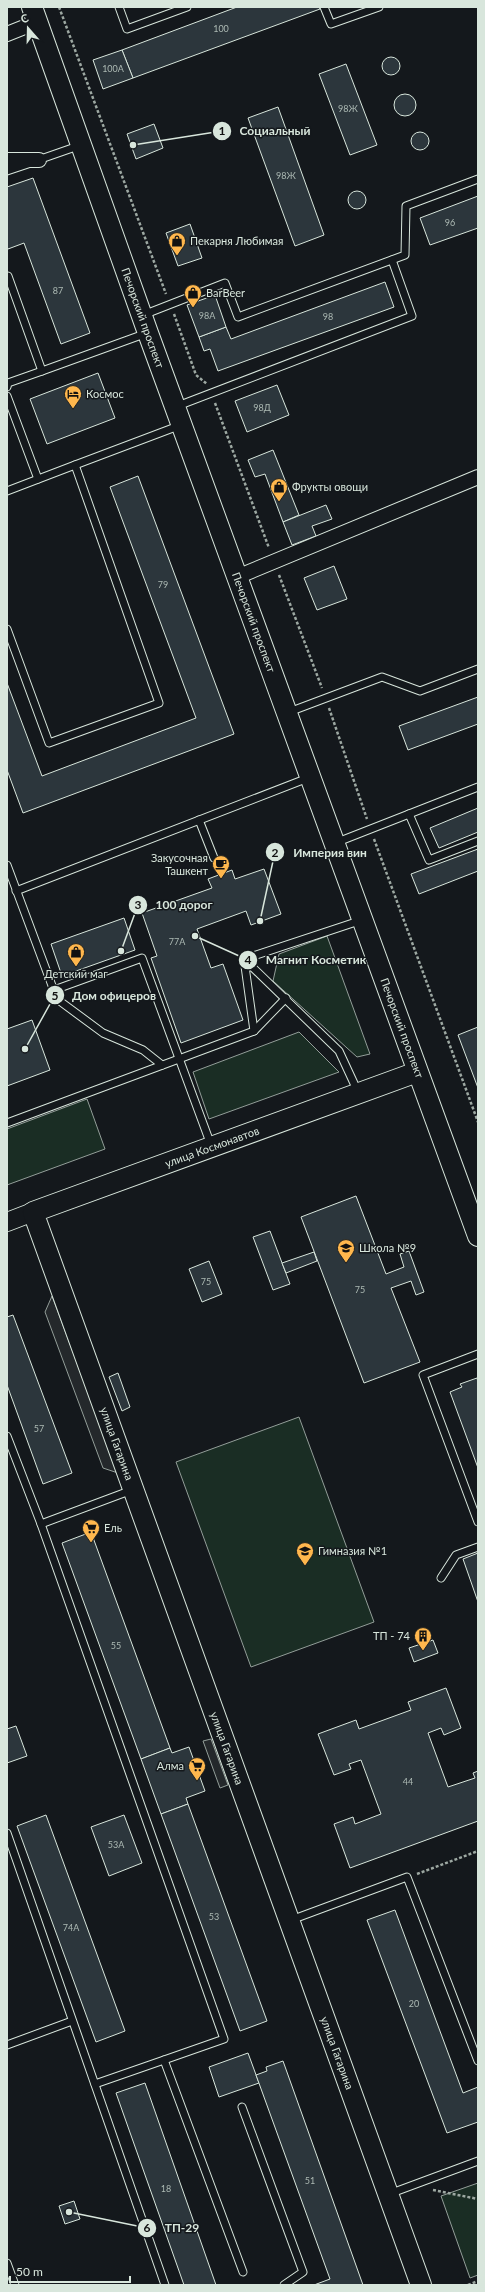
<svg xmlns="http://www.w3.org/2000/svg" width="485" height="2292" font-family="Lato,sans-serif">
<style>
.green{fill:#1a2d24;stroke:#939e99}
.parking{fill:#24282b;stroke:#939e99}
.building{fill:#2c363c;stroke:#d8e6dc}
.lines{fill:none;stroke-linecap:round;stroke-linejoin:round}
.service-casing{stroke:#d8e6dc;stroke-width:9}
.minor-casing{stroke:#d8e6dc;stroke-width:16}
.tertiary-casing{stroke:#d8e6dc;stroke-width:20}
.secondary-casing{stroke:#d8e6dc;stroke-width:22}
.path{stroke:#9da8a2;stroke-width:2.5;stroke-dasharray:3 2;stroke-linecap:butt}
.service{stroke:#14181c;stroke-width:7}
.minor{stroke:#14181c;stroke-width:14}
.tertiary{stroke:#14181c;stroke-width:18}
.secondary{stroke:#14181c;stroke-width:20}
.labels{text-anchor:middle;stroke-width:3;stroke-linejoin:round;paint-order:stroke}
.number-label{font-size:9px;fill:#adbab4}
.poi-label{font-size:11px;fill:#d8e6dc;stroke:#14181c;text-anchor:start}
.street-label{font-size:11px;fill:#d8e6dc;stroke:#14181c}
.leader{fill:none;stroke:#d8e6dc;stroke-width:1.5}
.callout-dot{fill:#d8e6dc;stroke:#14181c;stroke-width:1.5}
.mark-label{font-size:12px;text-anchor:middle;font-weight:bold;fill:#111}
.callout-label{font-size:12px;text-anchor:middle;font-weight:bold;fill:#d8e6dc;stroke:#14181c;stroke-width:3;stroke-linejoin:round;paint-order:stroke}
</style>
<rect width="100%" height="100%" fill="#14181c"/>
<g class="green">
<path d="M327,936L370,1054L357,1057L273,981L279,954Z"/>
<path d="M299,1032L339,1072L209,1119L193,1072Z"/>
<path d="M87,1099L105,1149L7,1185V1129Z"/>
<path d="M299,1417L374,1622L251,1667L176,1462Z"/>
<path d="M478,2183V2275L470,2278L441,2196Z"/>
</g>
<g class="parking">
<path d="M52,1296L118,1473L103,1468L45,1312Z"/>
<path d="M211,1739L228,1785L220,1788L203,1741Z"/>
</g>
<g class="building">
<path d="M237,7H319L320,9L133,78L122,50Z"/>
<path d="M122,50L133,78L103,89L93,60Z"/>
<circle cx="391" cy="66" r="9"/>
<path d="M346,64L377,145L350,155L319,74Z"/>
<circle cx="405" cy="105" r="11"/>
<path d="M278,107L324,235L295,246L248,118Z"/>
<path d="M154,124L163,148L136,159L127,134Z"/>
<circle cx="420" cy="141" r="9"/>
<path d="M33,178L90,333L61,344L24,243L8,249L7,247V187Z"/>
<circle cx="357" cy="200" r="9"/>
<path d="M478,196V228L430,245L420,218Z"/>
<path d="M190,224L202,258L178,266L166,233Z"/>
<path d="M385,282L394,307L218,371L210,349L204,351L199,337L226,327L231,339Z"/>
<path d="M215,295L226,327L199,337L187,305Z"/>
<path d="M98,373L115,418L47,444L30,399Z"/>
<path d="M277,385L289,415L247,432L235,401Z"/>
<path d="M273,450L299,515L283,522L265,474L255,477L248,460Z"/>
<path d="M138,476L234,734L23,813L7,770V683L42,776L196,718L110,487Z"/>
<path d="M326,505L332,519L312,526L316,536L292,545L283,522Z"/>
<path d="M334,566L347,599L317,610L304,578Z"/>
<path d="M478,697V724L408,750L399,726Z"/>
<path d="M478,808V832L439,848L430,828Z"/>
<path d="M478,849V871L419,894L411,874Z"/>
<path d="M264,869L281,914L251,925L246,911L197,929L211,968L223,964L243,1020L181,1043L151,958L157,956L142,913L212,888L208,879L232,870L235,879Z"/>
<path d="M124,918L135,950L62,976L51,944Z"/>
<path d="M32,1020L50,1070L7,1086V1029Z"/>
<path d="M478,1027V1088L458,1035Z"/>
<path d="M356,1196L386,1274L404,1267L400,1254L409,1251L424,1292L416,1295L411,1281L391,1288L420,1362L364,1383L301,1217Z"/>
<path d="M270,1231L290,1284L273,1290L253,1237Z"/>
<path d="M314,1252L317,1261L286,1273L282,1263Z"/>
<path d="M209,1261L222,1294L202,1302L189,1269Z"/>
<path d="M13,1315L72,1473L43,1484L7,1385V1317Z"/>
<path d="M118,1373L130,1407L122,1411L109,1377Z"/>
<path d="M477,1378L478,1382V1468L450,1392L462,1387L460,1384Z"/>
<path d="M91,1532L170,1748L141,1759L62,1543Z"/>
<path d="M478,1553V1602L463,1559Z"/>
<path d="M433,1640L438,1653L414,1662L409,1648Z"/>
<path d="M446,1688L461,1728L444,1735L441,1728L428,1733L448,1787L475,1778L473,1773L478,1771V1821L350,1868L334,1824L353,1817L355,1824L381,1814L361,1760L349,1764L351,1769L334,1775L318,1734L356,1720L359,1729L411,1710L408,1702Z"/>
<path d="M16,1726L27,1756L7,1763V1729Z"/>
<path d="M189,1747L205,1791L186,1798L188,1804L161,1814L141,1759L170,1748L172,1753Z"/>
<path d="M188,1804L267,2021L240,2031L161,1814Z"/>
<path d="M46,1815L125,2031L96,2042L17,1826Z"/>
<path d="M124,1815L142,1863L109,1876L91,1827Z"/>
<path d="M395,1910L463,2093L478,2087V2122L447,2133L367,1920Z"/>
<path d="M248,2053L259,2083L219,2097L209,2067Z"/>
<path d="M283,2061L363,2285H314L330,2279L256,2075L267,2071L266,2067Z"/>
<path d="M145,2083L216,2285H184L116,2093Z"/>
<path d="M74,2201L80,2219L65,2224L59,2206Z"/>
</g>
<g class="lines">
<g class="service-casing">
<g id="service">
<path d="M119,7L127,29L187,7"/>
<path d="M324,7L331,24L379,7"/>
<path d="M38,160L81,145"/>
<path d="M7,171L28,164"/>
<path d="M8,276L42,371L147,333"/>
<path d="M143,315L225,283L238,317L405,255L406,206L478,179"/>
<path d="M7,387L8,383L42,371"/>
<path d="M7,396L38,479"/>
<path d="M175,407L412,316L392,260"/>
<path d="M75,465L181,425"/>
<path d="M7,491L75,465L159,703L49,743L7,629"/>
<path d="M289,712L382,677L420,691L478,669"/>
<path d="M409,814L429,860L478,841"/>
<path d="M199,820L214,858"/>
<path d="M335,843L478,787"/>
<path d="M7,865L57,999L103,1033L143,1050L162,1065"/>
<path d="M16,891L308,778"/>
<path d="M244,959L254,1031"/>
<path d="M54,990L142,958L211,1145"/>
<path d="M358,1092L339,1051L244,959L362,920"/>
<path d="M7,1123L254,1031L286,998"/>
<path d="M478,1354L423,1375L478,1522"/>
<path d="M7,1436L41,1524L224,2039L164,2060"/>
<path d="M41,1524L132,1490"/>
<path d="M441,1578L456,1555L478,1547"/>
<path d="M7,1833L165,2285"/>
<path d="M291,1920L407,1877L478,2061"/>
<path d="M7,2045L72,2021"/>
<path d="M95,2084L164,2060L243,2272"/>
<path d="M242,2107L303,2272L284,2285"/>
<path d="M389,2194L478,2161"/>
<path d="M7,2263L15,2285"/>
</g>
</g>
<g class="minor-casing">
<g id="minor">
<path d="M7,34L37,22"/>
<path d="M7,160H39"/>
<path d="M237,577L478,477"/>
</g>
</g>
<g class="tertiary-casing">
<path id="tertiary" d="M7,1222L33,1212"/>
</g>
<g class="secondary-casing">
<g id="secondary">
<path id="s1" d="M32,7L148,333L478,1236"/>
<path id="s2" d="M417,1072L33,1212L421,2285"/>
</g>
</g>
<g class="path">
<path d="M59,7L166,294"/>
<path d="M174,314L196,375L207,384"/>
<path d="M215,403L269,548"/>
<path d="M279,575L322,688"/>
<path d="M329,708L367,819"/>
<path d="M374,839L478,1122"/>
<path d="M417,1874L478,1851"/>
<path d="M433,2190L478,2199"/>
<path d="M468,2285L478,2281"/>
</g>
<use href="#service" class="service"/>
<use href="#minor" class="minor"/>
<use href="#tertiary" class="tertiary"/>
<use href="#secondary" class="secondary"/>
</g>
<defs>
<g id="shop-pin" transform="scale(0.9)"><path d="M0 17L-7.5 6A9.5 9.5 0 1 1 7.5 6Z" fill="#ffb74d" stroke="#14181c"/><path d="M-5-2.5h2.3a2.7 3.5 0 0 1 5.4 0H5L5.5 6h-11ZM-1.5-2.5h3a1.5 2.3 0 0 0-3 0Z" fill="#111"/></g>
<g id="hotel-pin" transform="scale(0.9)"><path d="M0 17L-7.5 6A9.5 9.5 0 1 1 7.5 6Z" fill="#ffb74d" stroke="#14181c"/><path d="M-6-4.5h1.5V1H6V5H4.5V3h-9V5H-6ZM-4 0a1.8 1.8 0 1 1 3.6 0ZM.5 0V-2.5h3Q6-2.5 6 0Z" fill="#111"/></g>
<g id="cafe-pin" transform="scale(0.9)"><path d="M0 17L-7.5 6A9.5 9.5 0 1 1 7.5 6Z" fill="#ffb74d" stroke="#14181c"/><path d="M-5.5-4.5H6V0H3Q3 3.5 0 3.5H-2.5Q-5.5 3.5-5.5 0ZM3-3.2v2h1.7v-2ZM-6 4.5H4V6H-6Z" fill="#111"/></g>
<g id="school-pin" transform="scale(0.9)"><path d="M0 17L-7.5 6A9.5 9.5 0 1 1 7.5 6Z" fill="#ffb74d" stroke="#14181c"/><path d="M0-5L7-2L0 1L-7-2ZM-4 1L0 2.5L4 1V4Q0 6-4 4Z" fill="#111"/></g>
<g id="supermarket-pin" transform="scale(0.9)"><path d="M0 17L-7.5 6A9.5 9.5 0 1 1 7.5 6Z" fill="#ffb74d" stroke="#14181c"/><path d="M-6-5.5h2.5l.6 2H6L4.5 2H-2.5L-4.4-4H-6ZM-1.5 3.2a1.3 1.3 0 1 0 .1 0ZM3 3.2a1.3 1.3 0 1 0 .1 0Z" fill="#111"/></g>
<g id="building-pin" transform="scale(0.9)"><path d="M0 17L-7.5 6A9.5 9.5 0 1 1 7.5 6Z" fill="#ffb74d" stroke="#14181c"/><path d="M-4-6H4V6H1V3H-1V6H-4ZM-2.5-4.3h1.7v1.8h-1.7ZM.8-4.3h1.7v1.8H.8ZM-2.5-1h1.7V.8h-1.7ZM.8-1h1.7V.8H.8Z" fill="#111"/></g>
</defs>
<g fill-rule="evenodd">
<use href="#shop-pin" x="177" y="241"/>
<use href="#shop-pin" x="193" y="293"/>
<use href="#hotel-pin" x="73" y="394"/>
<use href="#shop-pin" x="279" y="487"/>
<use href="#cafe-pin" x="221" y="864"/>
<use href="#shop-pin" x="76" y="952"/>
<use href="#school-pin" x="346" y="1248"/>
<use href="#supermarket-pin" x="91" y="1528"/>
<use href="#school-pin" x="305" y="1551"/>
<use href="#building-pin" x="423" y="1636"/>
<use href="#supermarket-pin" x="197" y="1766"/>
</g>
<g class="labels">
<g class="number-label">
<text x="221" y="32">100</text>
<text x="113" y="72">100А</text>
<text x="348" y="112">98Ж</text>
<text x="286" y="179">98Ж</text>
<text x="450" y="226">96</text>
<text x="58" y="294">87</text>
<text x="207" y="319">98А</text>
<text x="328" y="320">98</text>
<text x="262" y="411">98Д</text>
<text x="163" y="588">79</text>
<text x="177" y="945">77А</text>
<text x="206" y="1285">75</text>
<text x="360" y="1293">75</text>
<text x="39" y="1432">57</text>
<text x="116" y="1649">55</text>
<text x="408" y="1785">44</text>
<text x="116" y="1848">53А</text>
<text x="214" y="1920">53</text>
<text x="71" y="1931">74А</text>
<text x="414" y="2007">20</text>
<text x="310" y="2184">51</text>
<text x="166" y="2192">18</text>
</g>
<g class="poi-label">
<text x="190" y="245">Пекарня Любимая</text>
<text x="206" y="297">BarBeer</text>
<text x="86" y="398">Космос</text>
<text x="292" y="491">Фрукты овощи</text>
<text x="208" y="862" text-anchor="end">Закусочная<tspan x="208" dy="13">Ташкент</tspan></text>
<text x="76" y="978" text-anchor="middle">Детский маг</text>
<text x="359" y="1252">Школа №9</text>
<text x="104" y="1532">Ель</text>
<text x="318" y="1555">Гимназия №1</text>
<text x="410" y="1640" text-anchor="end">ТП - 74</text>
<text x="184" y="1770" text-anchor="end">Алма</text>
</g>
<g class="street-label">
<text dy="4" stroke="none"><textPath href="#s1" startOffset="330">Печорский проспект</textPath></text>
<text dy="4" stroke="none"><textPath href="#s1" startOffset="654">Печорский проспект</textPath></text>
<text dy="4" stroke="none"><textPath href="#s1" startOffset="1086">Печорский проспект</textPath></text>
<text transform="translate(212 1147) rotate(-20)" y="4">улица Космонавтов</text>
<text dy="4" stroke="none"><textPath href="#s2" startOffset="655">улица Гагарина</textPath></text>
<text dy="4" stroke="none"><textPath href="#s2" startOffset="979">улица Гагарина</textPath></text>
<text dy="4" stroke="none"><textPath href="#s2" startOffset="1303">улица Гагарина</textPath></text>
</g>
</g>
<path class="leader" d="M133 145L222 131M260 921L275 852M121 951L138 905M195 936L248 960M25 1049L55 995M69 2212L147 2228"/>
<g class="callout-dot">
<circle cx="133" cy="145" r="4"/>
<circle cx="260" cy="921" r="4"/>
<circle cx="121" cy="951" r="4"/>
<circle cx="195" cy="936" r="4"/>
<circle cx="25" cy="1049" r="4"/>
<circle cx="69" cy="2212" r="4"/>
<circle cx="222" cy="131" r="10"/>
<circle cx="275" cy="852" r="10"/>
<circle cx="138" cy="905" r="10"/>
<circle cx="248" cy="960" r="10"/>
<circle cx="55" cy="995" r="10"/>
<circle cx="147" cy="2228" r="10"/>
</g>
<g class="mark-label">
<text x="222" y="135">1</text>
<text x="275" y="857">2</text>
<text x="138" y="909">3</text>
<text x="248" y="964">4</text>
<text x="55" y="1000">5</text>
<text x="147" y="2232">6</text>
</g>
<g class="callout-label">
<text x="275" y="135">Социальный</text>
<text x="330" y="857">Империя вин</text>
<text x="184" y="909">100 дорог</text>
<text x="316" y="964">Магнит Косметик</text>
<text x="114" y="1000">Дом офицеров</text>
<text x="182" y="2232">ТП-29</text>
</g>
<rect width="485" height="2292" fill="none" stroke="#d8e6dc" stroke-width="16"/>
<g transform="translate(28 28) rotate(340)" stroke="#14181c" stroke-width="3" paint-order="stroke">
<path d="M0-3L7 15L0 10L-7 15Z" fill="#d8e6dc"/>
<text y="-6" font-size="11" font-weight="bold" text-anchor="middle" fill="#d8e6dc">С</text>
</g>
<path d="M10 2276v6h120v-6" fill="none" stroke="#d8e6dc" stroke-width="2"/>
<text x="16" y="2276" font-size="12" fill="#d8e6dc" stroke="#14181c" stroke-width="3" paint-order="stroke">50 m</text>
</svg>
